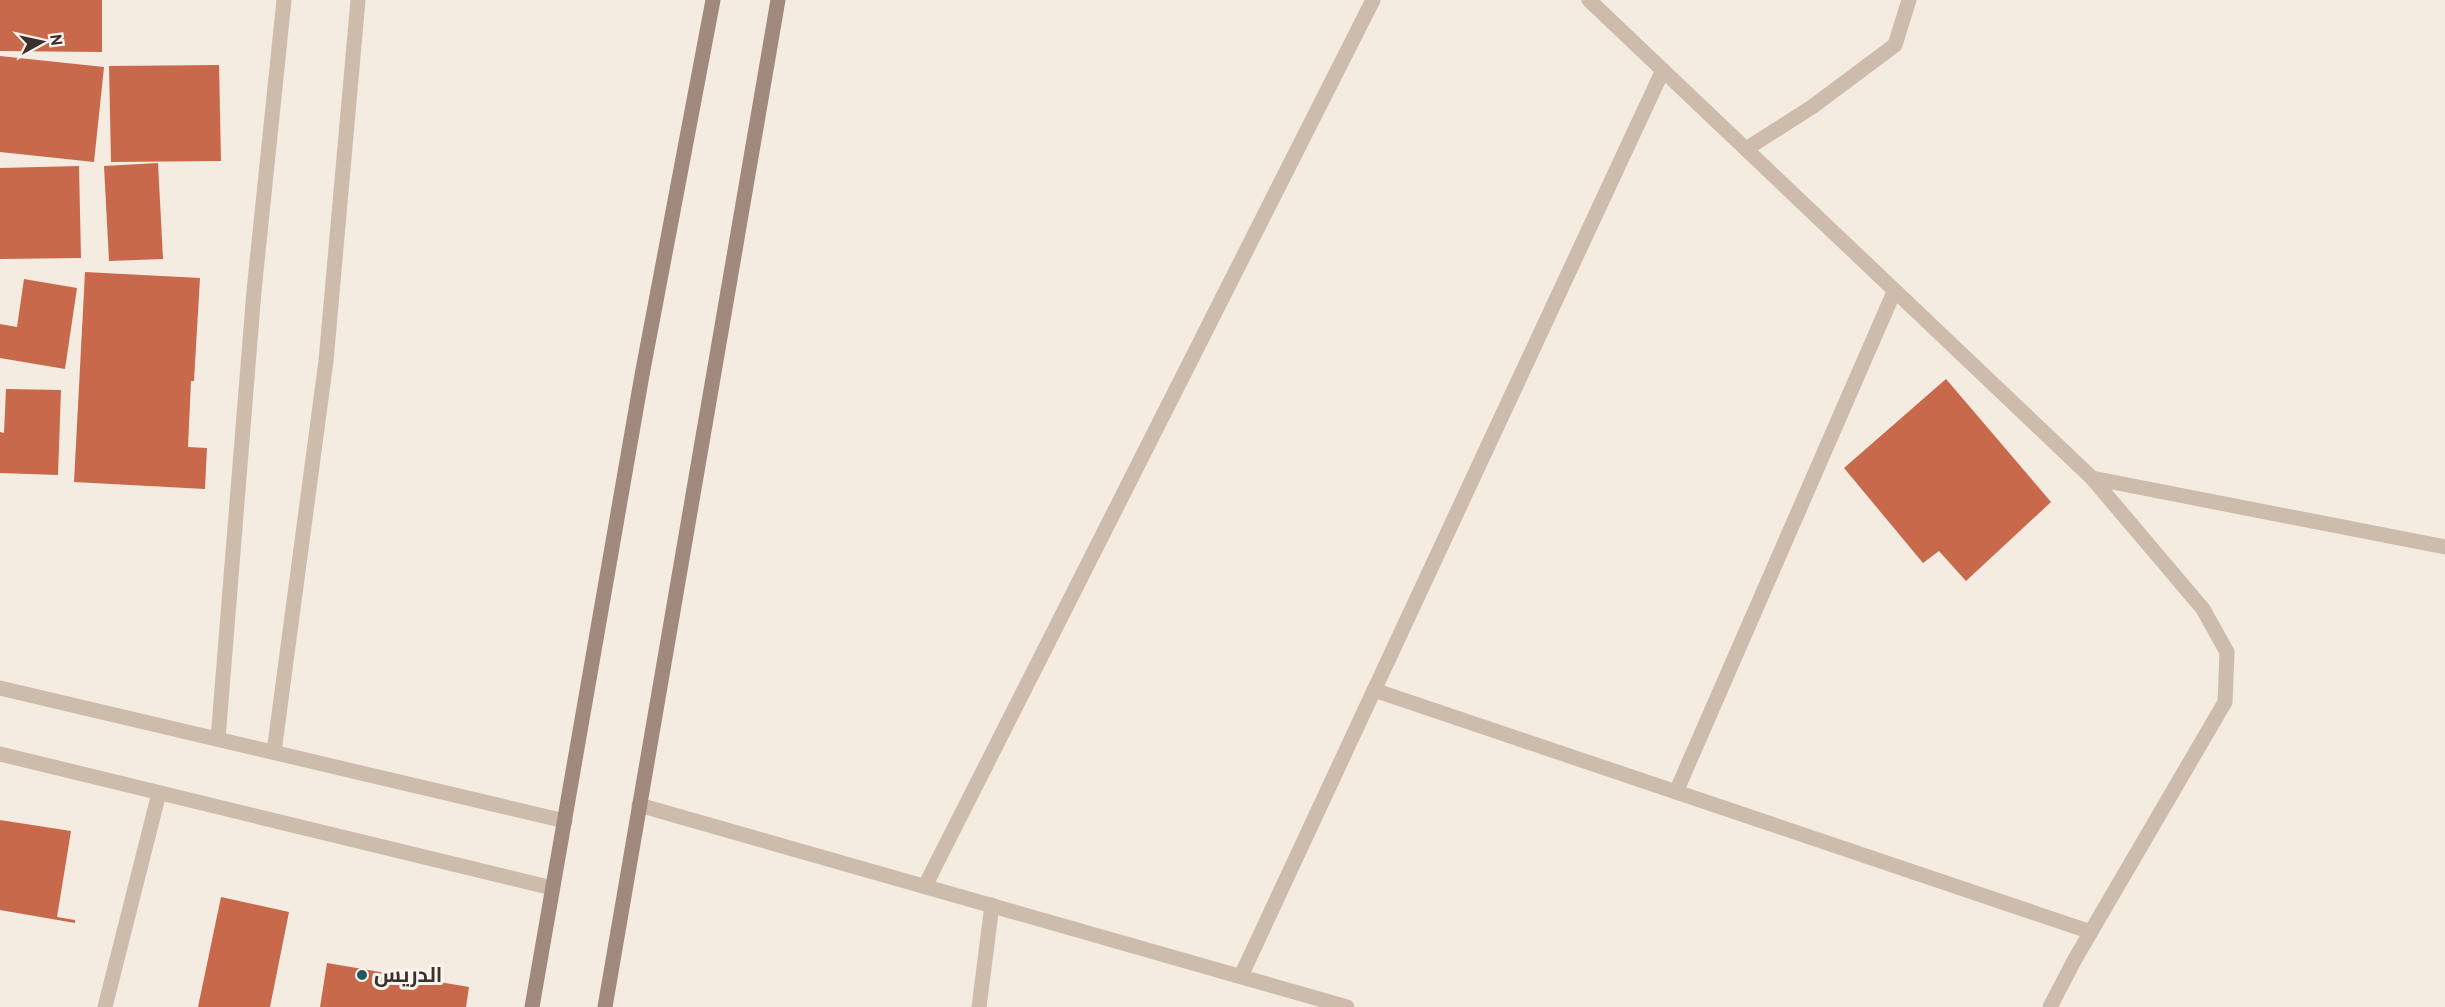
<svg xmlns="http://www.w3.org/2000/svg" width="2445" height="1007" font-family="Overpass,Cairo,sans-serif">
<style>
.building{fill:#c8694b}
.lines{fill:none;stroke-linecap:round;stroke-linejoin:round}
.street{stroke:#cdbbac;stroke-width:15}
.secondary{stroke:#a18a7d;stroke-width:15}
.poi-dot{fill:#1f5a5e;stroke:#fbf5ee;stroke-width:2}
.labels{text-anchor:middle;stroke-width:6;stroke-linejoin:round;paint-order:stroke}
.poi-label{font-size:21px;font-weight:bold;fill:#3b302b;stroke:#fbf5ee;text-anchor:start}
</style>
<rect width="100%" height="100%" fill="#f4ebe1"/>
<g class="building">
<path d="M0,0H102V52L0,51Z"/>
<path d="M0,56L104,67L94,162L0,152Z"/>
<path d="M219,65L221,161L111,162L109,66Z"/>
<path d="M158,163L163,259L109,261L104,166Z"/>
<path d="M79,166L81,258L0,259V168Z"/>
<path d="M85,272L200,278L194,381H191L188,447L207,448L205,489L74,482Z"/>
<path d="M24,279L77,288L65,369L0,358V324L17,327Z"/>
<path d="M1946,379L2051,502L1966,581L1939,551L1923,563L1844,468Z"/>
<path d="M6,389L61,390L58,475L0,473V432L4,433Z"/>
<path d="M0,820L71,831L57,917L75,920V923L0,910Z"/>
<path d="M221,897L289,912L270,1007H198Z"/>
<path d="M327,963L469,987L466,1007H320Z"/>
</g>
<g class="lines">
<g class="street">
<path d="M1589,0L2092,478L2203,609L2227,652L2225,702L2075,959L2050,1007"/>
<path d="M1746,149L1812,107L1895,45L1909,0"/>
<path d="M2092,478L2445,547"/>
<path d="M0,688L565,821"/>
<path d="M1374,690L2091,932"/>
<path d="M218,739L254,291L284,0"/>
<path d="M274,752L326,361L358,0"/>
<path d="M0,754L552,888"/>
<path d="M1676,792L1894,292"/>
<path d="M639,805L1347,1007"/>
<path d="M925,886L1373,0"/>
<path d="M1241,976L1663,70"/>
<path d="M105,1007L159,793"/>
<path d="M979,1007L992,905"/>
</g>
<g class="secondary">
<path d="M532,1007L642,375L713,0"/>
<path d="M605,1007L778,0"/>
</g>
</g>
<circle class="poi-dot" cx="362" cy="975" r="6"/>
<g class="labels">
<g class="poi-label">
<text x="374" y="982">الدريس</text>
</g>
</g>
<g transform="translate(42 42) rotate(82)" stroke="#fbf5ee" stroke-width="4.5" paint-order="stroke">
<path d="M0-4.5L10 22L0 15L-10 22Z" fill="#3b302b"/>
<text y="-9" font-size="16" font-weight="bold" text-anchor="middle" fill="#3b302b">N</text>
</g>
</svg>
